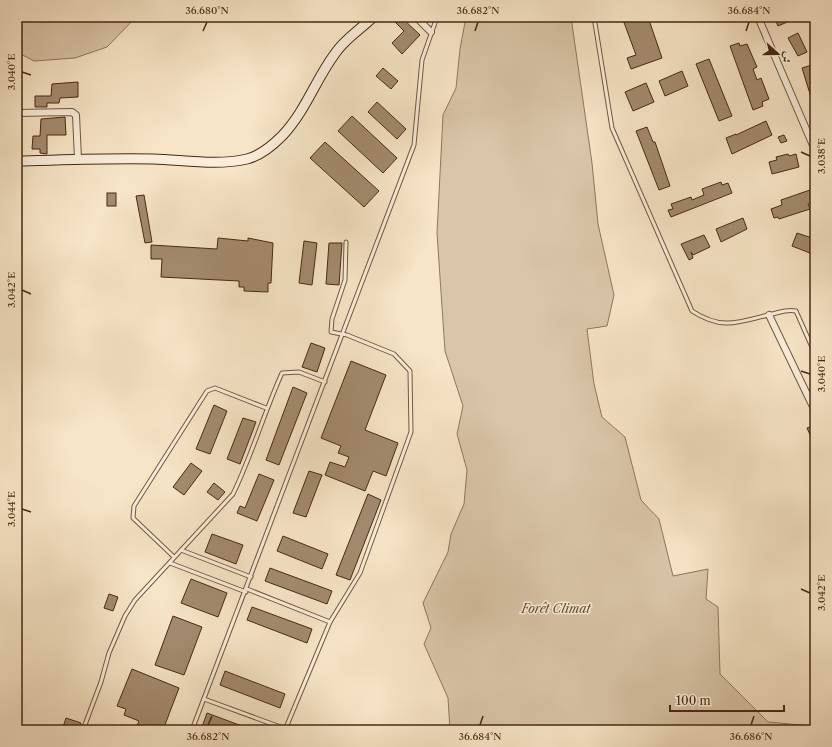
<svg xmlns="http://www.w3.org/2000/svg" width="832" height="747" font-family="'Libre Caslon Text',Amiri,serif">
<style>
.green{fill:#d9c5a8;stroke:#90775c}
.building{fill:#a38b6f;stroke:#472910}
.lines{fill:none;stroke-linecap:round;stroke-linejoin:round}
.lane-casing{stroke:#73583e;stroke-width:5}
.street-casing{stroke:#73583e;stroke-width:8}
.secondary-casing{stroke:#472910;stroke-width:11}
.lane{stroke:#faeedb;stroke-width:3}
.street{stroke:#faeedb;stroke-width:6}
.secondary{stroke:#faeedb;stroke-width:9}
.ticks{fill:none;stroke:#472910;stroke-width:1.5}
.labels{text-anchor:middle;stroke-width:3;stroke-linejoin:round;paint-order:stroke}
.park-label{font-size:12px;font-style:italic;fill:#64482e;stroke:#faeedb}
.neatline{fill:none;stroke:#472910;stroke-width:1.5}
.ticks-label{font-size:10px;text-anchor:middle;fill:#472910}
</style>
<rect width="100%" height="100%" fill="#f7e5c7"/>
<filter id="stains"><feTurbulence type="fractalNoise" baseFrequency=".005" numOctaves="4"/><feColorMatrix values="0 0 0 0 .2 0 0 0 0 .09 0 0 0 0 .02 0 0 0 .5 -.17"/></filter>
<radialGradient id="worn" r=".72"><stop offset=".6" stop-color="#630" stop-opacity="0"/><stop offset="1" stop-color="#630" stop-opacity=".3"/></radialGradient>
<g class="green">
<path d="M17,17H136L107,47L75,58L34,61L17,52Z"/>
<path d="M466,17H571L592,163L598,224L614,295L607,326L587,329L594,384L602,417L625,437L641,500L659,519L673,576L708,569L706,599L718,607L720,674L768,722L812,726L815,728V730H450L448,698L424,644L431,628L423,603L448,552L451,534L464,504L467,470L457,434L463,406L445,351L437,233L443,115L456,88L460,49Z"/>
</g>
<g class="building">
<path d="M390,17H401L420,35L402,54L392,43L404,31Z"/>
<path d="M622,17H648L662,58L631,69L627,58L636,55Z"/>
<path d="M774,17H799L778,26Z"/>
<path d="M798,33L807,52L798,56L788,38Z"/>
<path d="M739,43L740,46L747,44L757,67L753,69L757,80L761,78L769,99L762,102L763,106L753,110L730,46Z"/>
<path d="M709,59L732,116L719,121L696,64Z"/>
<path d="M812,65L815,75V107H814L802,68Z"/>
<path d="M383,68L398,81L391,89L376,76Z"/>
<path d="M682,71L688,86L665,96L659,81Z"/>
<path d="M78,82V97L60,98L59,103H47V107H35V96H51L52,84Z"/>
<path d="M646,83L654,102L633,111L625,92Z"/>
<path d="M377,102L406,129L397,139L368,112Z"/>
<path d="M352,116L397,158L383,173L338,131Z"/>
<path d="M65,117L66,135H47V154L40,153V149H32L33,136H40L41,119Z"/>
<path d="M766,121L772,135L732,154L726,138L736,134V135Z"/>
<path d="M647,127L653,142H655L670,186L659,190L636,131Z"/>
<path d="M784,135L787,141L781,143L778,137Z"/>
<path d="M325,142L379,191L364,207L310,158Z"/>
<path d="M788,154L789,156L796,154L799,167L772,174L769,162L777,160L776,157Z"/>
<path d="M721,182L722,185L728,183L732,193L671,217L668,210L673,209L671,204L691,197L692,200L704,195L702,189Z"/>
<path d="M810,190L814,202L808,204L810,209L779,219L778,217L774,218L771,209L782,205L781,200Z"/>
<rect x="107" y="193" width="9" height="13"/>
<path d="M144,195L152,242L145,243L136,196Z"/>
<path d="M743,218L747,229L721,242L716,229Z"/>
<path d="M797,233L815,239V255L792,246Z"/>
<path d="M704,235L710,247L693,255L691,252L693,258L689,260L681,244Z"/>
<path d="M218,238L248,241V238L273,243L271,283H268V292L244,291V287H239V281L161,277L162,259H151V245L217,249Z"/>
<path d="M304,241L317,243L312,285L299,283Z"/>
<path d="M329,243H342L339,285L326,284Z"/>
<path d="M311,343L325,348L317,372L302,367Z"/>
<path d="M351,361L386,375L365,430L398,443L386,476L373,471L365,491L325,475L330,462L345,467L349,457L338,453L341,446L321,438Z"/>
<path d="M293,387L307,393L279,465L266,460Z"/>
<path d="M214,405L227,411L210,454L196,449Z"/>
<path d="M243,418L256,422L240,464L227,459Z"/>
<path d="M815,425V446L807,428Z"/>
<path d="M191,463L202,471L184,495L173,487Z"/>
<path d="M309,471L322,475L306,517L293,513Z"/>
<path d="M259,474L274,480L257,521L237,513L240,506L245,508Z"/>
<path d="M214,483L225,492L218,500L207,492Z"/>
<path d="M368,494L381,500L350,580L336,575Z"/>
<path d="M212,534L243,545L236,564L205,552Z"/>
<path d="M283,536L328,554L322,569L277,551Z"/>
<path d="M270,568L332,591L327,604L265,581Z"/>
<path d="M191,579L227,593L218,617L181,603Z"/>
<path d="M109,594L118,597L113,611L104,608Z"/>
<path d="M252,607L312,629L307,643L247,620Z"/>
<path d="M173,616L202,627L184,675L155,665Z"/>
<path d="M132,669L179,688L163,730H135L139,721L124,715L126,709L117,706Z"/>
<path d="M225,671L285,694L280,708L220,685Z"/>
<path d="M207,713L250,729V730H210L202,727Z"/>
<path d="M66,718L81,723L78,730H62Z"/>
</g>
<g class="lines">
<g class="lane-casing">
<g id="lane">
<path d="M594,17L612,128L692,311C723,331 739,322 772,314C781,312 787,309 796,311L815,354"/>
<path d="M181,550L251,577"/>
<path d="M174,557L133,518L134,506L207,391L215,388L266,408"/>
<path d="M170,563L246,592"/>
<path d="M247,589L330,622L285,730"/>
<path d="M330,622L360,573L411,432L410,371L394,354L347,335L331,332L332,319L345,280L346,242"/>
<path d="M204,699L286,729"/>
<path d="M83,730L101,682L109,653L125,616L135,600L233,494C252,455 264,413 282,373L299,372L325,382"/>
<path d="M192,730L414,145L422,60L437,17"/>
</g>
</g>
<g class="street-casing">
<g id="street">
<path d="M416,17L431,32"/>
<path d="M758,17L815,150"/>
<path d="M17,113L72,112L76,115L78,159"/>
<path d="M769,315L815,411"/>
</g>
</g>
<g class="secondary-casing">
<path id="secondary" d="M17,161C62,160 108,158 153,159C184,160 217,166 247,159C259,156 273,145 282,136C305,112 315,81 334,55C344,39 360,30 373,17"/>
</g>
<use href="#lane" class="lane"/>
<use href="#street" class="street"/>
<use href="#secondary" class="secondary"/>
</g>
<path class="ticks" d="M203,31L207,22M475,31L478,22M746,31L749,22M22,72L31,75M801,152L810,156M22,290L31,294M801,371L810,374M22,509L31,512M801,589L810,593M208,725L212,716M480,725L483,716M751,725L754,716"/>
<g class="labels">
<g class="park-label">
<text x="556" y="613">Forêt Climat</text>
</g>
</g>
<rect width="832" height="747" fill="none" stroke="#f7e5c7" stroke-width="44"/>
<g transform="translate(778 54) rotate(111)" stroke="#faeedb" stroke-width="3" paint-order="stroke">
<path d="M0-3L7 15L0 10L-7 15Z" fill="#472910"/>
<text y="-6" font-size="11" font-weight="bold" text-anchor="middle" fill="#472910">ش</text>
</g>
<path d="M670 705v6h114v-6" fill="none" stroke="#472910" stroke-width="2"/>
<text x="676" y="705" font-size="12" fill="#472910" stroke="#faeedb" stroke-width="3" paint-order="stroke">100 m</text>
<rect x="22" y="22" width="788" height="703" class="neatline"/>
<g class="ticks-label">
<text x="207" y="14">36.680°N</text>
<text x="478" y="14">36.682°N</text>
<text x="749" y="14">36.684°N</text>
<text transform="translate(11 72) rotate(-90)" y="4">3.040°E</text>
<text transform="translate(821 156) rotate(-90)" y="4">3.038°E</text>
<text transform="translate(11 290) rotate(-90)" y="4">3.042°E</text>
<text transform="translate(821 374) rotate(-90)" y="4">3.040°E</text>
<text transform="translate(11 509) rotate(-90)" y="4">3.044°E</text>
<text transform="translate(821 593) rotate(-90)" y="4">3.042°E</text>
<text x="208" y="740">36.682°N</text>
<text x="480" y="740">36.684°N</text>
<text x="751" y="740">36.686°N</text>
</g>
<rect width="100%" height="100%" filter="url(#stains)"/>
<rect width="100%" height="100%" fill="url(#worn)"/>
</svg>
